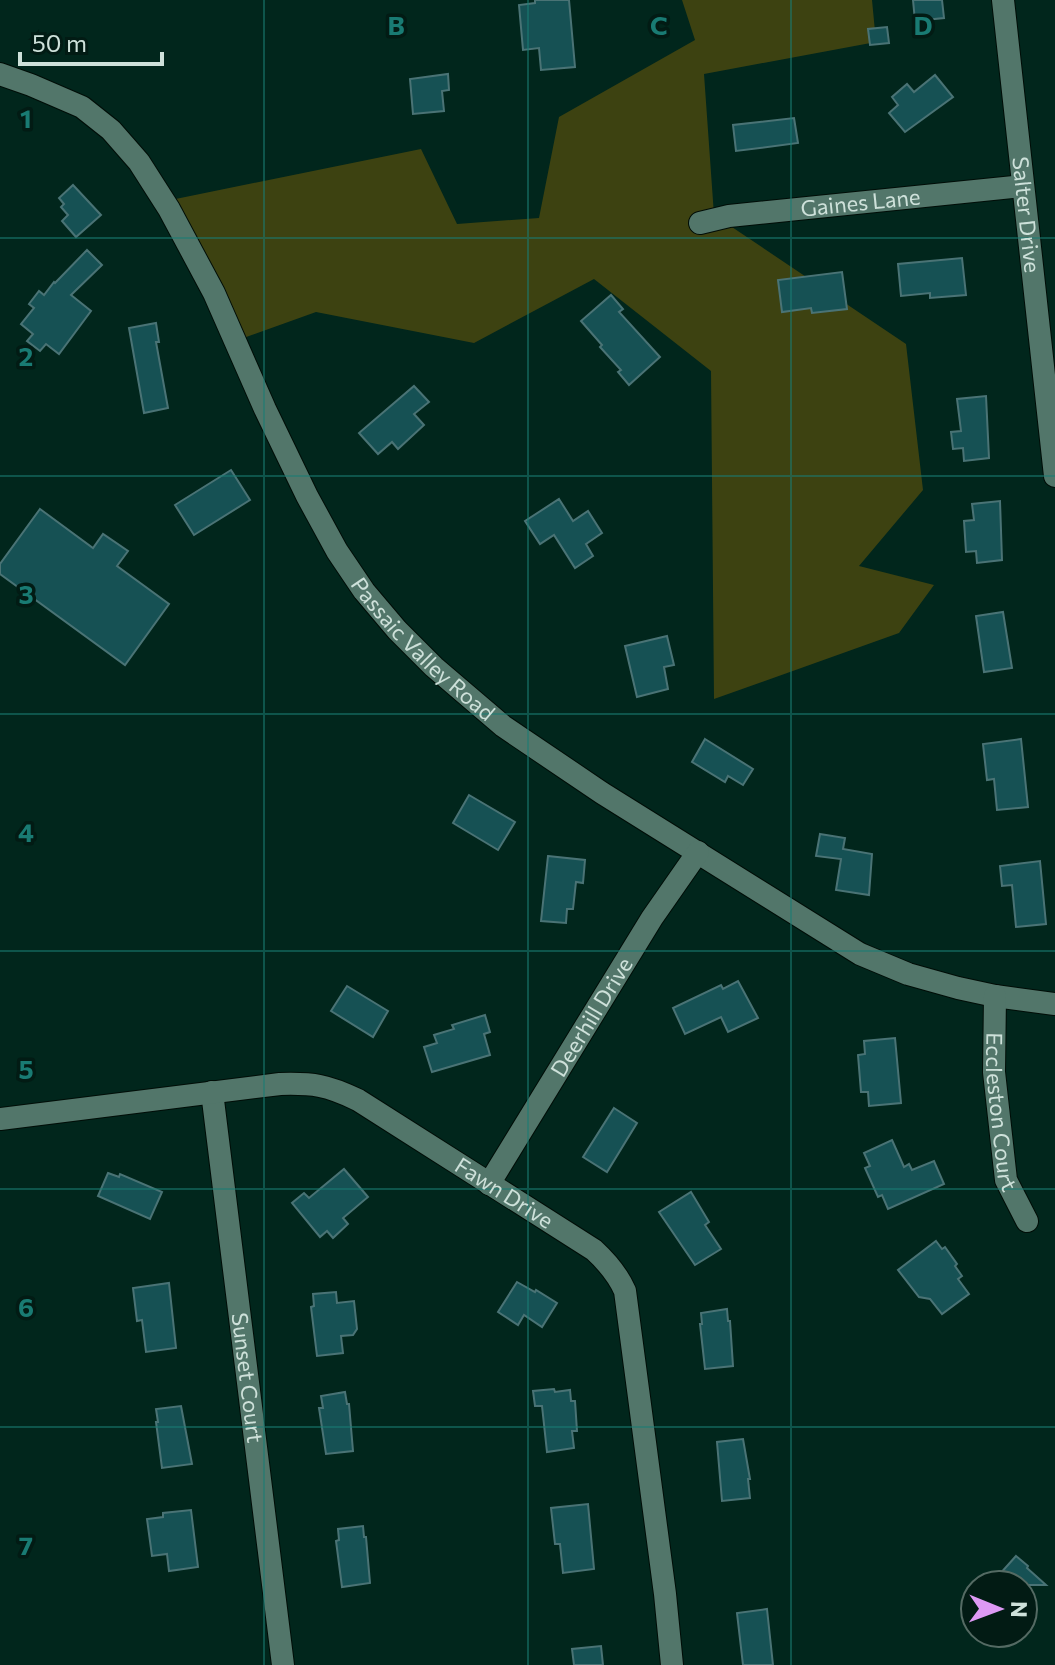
<svg xmlns="http://www.w3.org/2000/svg" width="1055" height="1665" font-family="Commissioner,sans-serif">
<style>
.green{fill:#3d4211}
.building{fill:#165154;stroke:#4a7375;stroke-width:2}
.lines{fill:none;stroke-linecap:round;stroke-linejoin:round}
.minor-casing{stroke:#000d07;stroke-width:24}
.minor{stroke:#52766a;stroke-width:22}
.grid{fill:none;stroke:#197b73;stroke-width:2;stroke-opacity:0.55}
.labels{text-anchor:middle;stroke-width:7;stroke-linejoin:round;paint-order:stroke}
.street-label{font-size:22px;fill:#cee1da;stroke:#021b14}
.grid-label{font-size:26px;text-anchor:middle;font-weight:bold;fill:#197b73;stroke:#021b14;stroke-width:7;stroke-linejoin:round;paint-order:stroke}
</style>
<rect width="100%" height="100%" fill="#01261c"/>
<path class="green" d="M682,0H872L876,42L704,74L714,215L906,344L923,490L859,566L934,585L899,633L714,699L711,371L594,279L474,343L316,312L235,341L156,203L421,149L457,224L539,218L559,117L695,40Z"/>
<g class="building">
<path d="M535,0H569L575,67L541,70L539,48L523,50L519,5L535,3Z"/>
<path d="M913,0H942L944,18L915,21Z"/>
<path d="M887,27L889,43L870,45L868,29Z"/>
<path d="M448,74L449,90L442,91L444,111L413,114L410,79Z"/>
<path d="M935,75L953,97L905,132L889,113L898,105L892,97L907,84L914,92Z"/>
<path d="M794,118L798,143L736,151L733,125Z"/>
<path d="M73,185L101,215L76,237L62,221L68,215L61,207L64,204L59,198Z"/>
<path d="M87,250L102,265L71,295L91,311L59,354L46,344L40,351L27,341L33,334L21,324L34,308L29,304L39,291L44,295L54,282L55,283Z"/>
<path d="M962,258L966,295L930,298V293L901,296L898,264Z"/>
<path d="M842,272L847,309L812,313L811,308L782,312L778,280Z"/>
<path d="M611,295L623,309L619,312L660,357L629,385L618,372L621,370L600,347L602,345L581,321Z"/>
<path d="M156,323L159,342H156L168,408L144,413L129,328Z"/>
<path d="M414,386L429,402L414,414L424,425L398,449L392,442L378,454L359,433Z"/>
<path d="M986,396L989,458L964,461L963,448L953,449L951,432L961,431L957,399Z"/>
<path d="M231,470L250,500L194,535L175,505Z"/>
<path d="M559,499L573,521L588,511L602,533L586,544L593,556L575,568L554,535L540,544L525,521Z"/>
<path d="M1000,501L1002,560L977,563L976,551L966,552L964,521L974,520L972,504Z"/>
<path d="M40,509L93,548L103,534L128,551L117,566L169,604L125,665L0,574V564Z"/>
<path d="M1003,612L1012,668L984,672L976,616Z"/>
<path d="M667,636L674,665L664,667L668,689L637,697L625,646Z"/>
<path d="M705,739L753,769L743,785L728,776L725,782L692,762Z"/>
<path d="M1021,739L1028,807L997,810L994,779L987,780L983,744Z"/>
<path d="M469,795L515,822L498,850L453,823Z"/>
<path d="M820,834L845,838L843,849L872,854L869,895L836,890L841,859L816,856Z"/>
<path d="M548,856L585,860L583,883L576,882L573,909H567L566,923L541,921Z"/>
<path d="M1040,861L1046,924L1016,927L1012,885L1002,886L1000,866Z"/>
<path d="M738,981L758,1018L728,1032L721,1017L685,1034L673,1008L721,985L723,989Z"/>
<path d="M347,986L388,1011L373,1037L331,1011Z"/>
<path d="M485,1015L490,1032L484,1034L490,1055L432,1072L424,1047L437,1043L434,1035L454,1029L452,1025Z"/>
<path d="M895,1038L901,1103L869,1106L868,1092H861L858,1055L865,1054L864,1041Z"/>
<path d="M614,1108L637,1123L607,1172L583,1157Z"/>
<path d="M892,1140L904,1167L909,1164L912,1170L934,1161L944,1184L888,1209L882,1195L878,1197L865,1168L870,1166L864,1153Z"/>
<path d="M344,1169L368,1197L343,1218L348,1224L333,1238L327,1231L320,1237L292,1203L304,1193L309,1198Z"/>
<path d="M108,1173L119,1177L120,1174L162,1192L150,1219L98,1196Z"/>
<path d="M691,1192L709,1222L705,1225L721,1249L695,1265L659,1212Z"/>
<path d="M936,1241L942,1249L945,1247L957,1264L955,1266L962,1276L958,1279L969,1294L942,1314L930,1299L919,1297L898,1270Z"/>
<path d="M517,1282L535,1292L536,1290L557,1303L542,1327L524,1315L518,1325L498,1312Z"/>
<path d="M169,1283L176,1348L146,1352L142,1320L137,1321L133,1288Z"/>
<path d="M336,1292L337,1303L354,1301L357,1329L353,1335L341,1336L343,1353L317,1356L311,1307L314,1306L313,1294Z"/>
<path d="M727,1309L728,1321H730L733,1366L705,1369L700,1324H702L701,1313Z"/>
<path d="M554,1389L555,1392L570,1390L571,1401H575L577,1431H572L574,1448L547,1452L542,1406H535L533,1391Z"/>
<path d="M345,1392L347,1404H349L353,1451L326,1454L319,1408H323L321,1396Z"/>
<path d="M181,1406L192,1464L162,1468L156,1422H158L156,1409Z"/>
<path d="M743,1439L750,1479H748L750,1498L722,1501L717,1442Z"/>
<path d="M588,1504L594,1569L563,1573L560,1544H555L551,1508Z"/>
<path d="M191,1510L198,1567L169,1571L167,1554L152,1556L147,1519L163,1517V1513Z"/>
<path d="M363,1526L364,1537H366L370,1583L342,1587L336,1541L339,1540L338,1529Z"/>
<path d="M1016,1556L1028,1566L1027,1568L1046,1585H990Z"/>
<path d="M767,1609L773,1665H743L737,1613Z"/>
<path d="M601,1646L603,1665H574L572,1649Z"/>
</g>
<g class="lines">
<g class="minor-casing">
<g id="minor">
<path id="s1" d="M1003,0L1055,476"/>
<path id="s2" d="M0,74L31,85L82,107L111,130L139,162L169,209L214,293L265,409L307,496L337,551L364,591L397,630L434,667L503,726L602,793L860,954L908,974L958,988L995,996L1055,1004"/>
<path id="s3" d="M700,223L729,216L1023,186"/>
<path id="s4" d="M995,996L994,1072L1006,1180L1027,1221"/>
<path id="s5" d="M212,1092L283,1665"/>
<path id="s6" d="M0,1119L280,1084C313,1083 327,1085 358,1100L594,1250C607,1262 618,1275 625,1291L665,1594L672,1665"/>
<path id="s7" d="M489,1184L652,918L698,852"/>
</g>
</g>
<use href="#minor" class="minor"/>
</g>
<path class="grid" d="M264,0V1665M528,0V1665M791,0V1665M0,238H1055M0,476H1055M0,714H1055M0,951H1055M0,1189H1055M0,1427H1055"/>
<g class="labels">
<g class="street-label">
<text dy="8" stroke="none"><textPath href="#s3" startOffset="162">Gaines Lane</textPath></text>
<text dy="8" stroke="none"><textPath href="#s1" startOffset="216">Salter Drive</textPath></text>
<text dy="8" stroke="none"><textPath href="#s2" startOffset="736">Passaic Valley Road</textPath></text>
<text dy="8" stroke="none"><textPath href="#s7" startOffset="196">Deerhill Drive</textPath></text>
<text dy="8" stroke="none"><textPath href="#s4" startOffset="116">Eccleston Court</textPath></text>
<text dy="8" stroke="none"><textPath href="#s6" startOffset="536">Fawn Drive</textPath></text>
<text dy="8" stroke="none"><textPath href="#s5" startOffset="288">Sunset Court</textPath></text>
</g>
</g>
<g class="grid-label">
<text x="396" y="35">B</text>
<text x="659" y="35">C</text>
<text x="923" y="35">D</text>
<text x="26" y="128">1</text>
<text x="26" y="366">2</text>
<text x="26" y="604">3</text>
<text x="26" y="842">4</text>
<text x="26" y="1079">5</text>
<text x="26" y="1317">6</text>
<text x="26" y="1555">7</text>
</g>
<g transform="translate(999 1609) rotate(91)"><circle r="38" fill="#021b14" stroke="#546a63" stroke-width="2"/>
<path d="M0-6L14 30L0 20L-14 30Z" fill="#dd99f4"/>
<text y="-12" font-size="22" font-weight="bold" text-anchor="middle" fill="#cee1da">N</text>
</g>
<path d="M20 52v12h142v-12" fill="none" stroke="#cee1da" stroke-width="4"/>
<text x="32" y="52" font-size="24" fill="#cee1da" stroke="#021b14" stroke-width="6" paint-order="stroke">50 m</text>
</svg>
